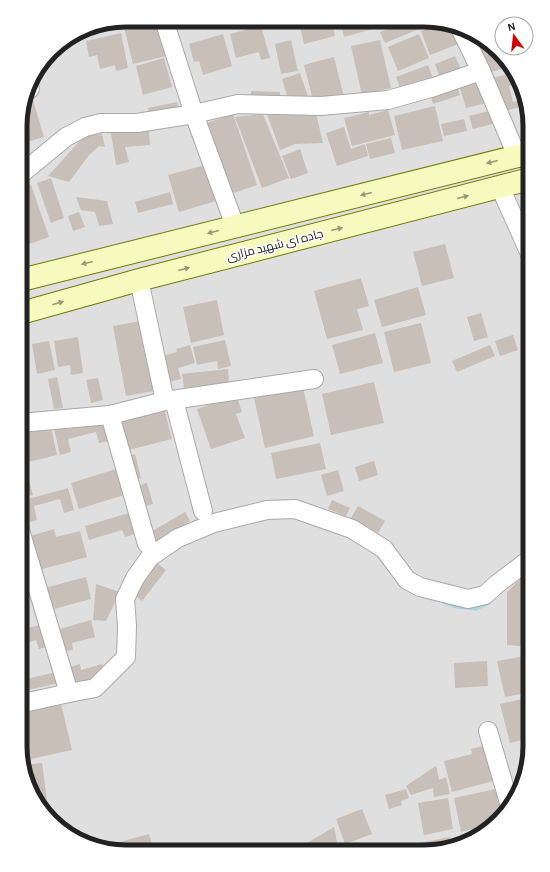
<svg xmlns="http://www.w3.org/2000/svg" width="550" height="872" font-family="'Alegreya Sans',Cairo,sans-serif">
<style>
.residential{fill:#e0dfdf}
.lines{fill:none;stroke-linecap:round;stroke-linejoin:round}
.stream{stroke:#aad3df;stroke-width:5}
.building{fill:#c7bfb8}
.street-casing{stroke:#a9a9a9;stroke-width:20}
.secondary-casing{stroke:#707d05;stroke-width:24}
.street{stroke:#fff;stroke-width:18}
.secondary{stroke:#f7fabf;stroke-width:22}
.oneway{fill:#979978}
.labels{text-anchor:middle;stroke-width:3;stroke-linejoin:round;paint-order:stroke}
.street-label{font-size:12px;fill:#222;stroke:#fff}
.rim{fill:none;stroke:#222;stroke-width:5}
</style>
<rect width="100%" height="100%" fill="#f2efe9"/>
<path class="residential" d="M126,20L444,22L494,46L522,86L530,126V753L508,810L464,844L424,852L112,851L61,830L28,786L20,746L21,113L31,79L56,47L86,28Z"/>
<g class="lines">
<path class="stream" d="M445,602L456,606L476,608L489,602"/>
</g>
<g class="building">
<path d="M151,20H161L170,55L133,64L124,27Z"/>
<path d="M210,21H224L211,25Z"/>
<path d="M299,21H331L335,36L304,44Z"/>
<path d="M340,21L374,22L376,28L344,37Z"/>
<path d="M406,22H436L385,43L380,32Z"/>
<path d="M444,22L455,27L461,43L430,55L421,31Z"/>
<path d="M261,26L270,58L261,60L259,52L236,58L230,34Z"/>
<path d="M121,33L128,68L116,71L115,65L100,69L97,55L89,57L86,41Z"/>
<path d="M223,34L232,66L203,75L199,61L194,62L189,44Z"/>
<path d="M419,34L429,58L398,71L388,47Z"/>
<path d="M291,40L298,71L281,74L275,44Z"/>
<path d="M380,40L391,88L362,95L351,46Z"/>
<path d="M479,40H480L494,46L497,51L502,69L487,73Z"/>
<path d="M455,56L461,69L440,78L435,64Z"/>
<path d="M334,57L344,97L314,104L304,65Z"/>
<path d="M164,58L172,87L143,95L136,66Z"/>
<path d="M428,65L434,81L402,93L396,77Z"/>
<path d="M300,73L309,99L290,105L282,79Z"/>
<path d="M513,73L520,83L509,86L513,102L522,99L524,106L501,112L492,78Z"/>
<path d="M479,79L486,103L466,108L459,85Z"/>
<path d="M456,83L460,95L433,104L429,91Z"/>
<path d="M251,91L280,92V101L251,100Z"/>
<path d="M32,97L44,137L27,142L26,138L21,140V113L25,99Z"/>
<path d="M177,102L179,111L150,117L148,108Z"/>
<path d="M435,106L443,141L402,150L394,116Z"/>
<path d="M388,110L395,135L352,146L344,118L369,112V115Z"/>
<path d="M493,110L496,123L473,129L469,116Z"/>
<path d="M316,113L323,143L295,144L280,150L267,114Z"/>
<path d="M233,114L257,185L228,195L204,124Z"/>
<path d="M263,114L289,178L262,188L235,117Z"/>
<path d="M464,119L467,131L444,136L441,124Z"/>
<path d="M344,127L351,149L365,144L368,156L337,166L326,133Z"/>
<path d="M149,131L150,145L125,147L129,162L116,165L111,133Z"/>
<path d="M102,134L105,147L99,146L89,155L69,182L48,176L85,135Z"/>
<path d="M391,138L395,153L370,159L366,144Z"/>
<path d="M300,149L308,173L291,179L282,156Z"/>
<path d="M205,165L216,201L179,212L168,175Z"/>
<path d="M51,178L64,218L51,223L37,183Z"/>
<path d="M31,185L49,237L21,247V189Z"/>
<path d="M170,192L173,204L138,213L135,202Z"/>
<path d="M76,197L107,201L113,224L99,226L95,212L81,210Z"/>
<path d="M79,212L85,227L73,231L68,216Z"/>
<path d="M445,244L454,278L422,286L413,252Z"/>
<path d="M361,278L369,306L357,309L363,330L327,339L314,291Z"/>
<path d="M418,287L426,315L382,327L374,300Z"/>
<path d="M217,300L224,335L191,343L183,307Z"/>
<path d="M481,313L488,337L474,341L467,317Z"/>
<path d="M141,321L154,391L126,396L113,326Z"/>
<path d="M421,323L431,363L394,372L384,332Z"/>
<path d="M375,333L383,363L340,374L332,345Z"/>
<path d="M513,335L518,350L500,356L495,341Z"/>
<path d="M78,337L83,373L71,375L70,365L58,367L54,341Z"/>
<path d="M225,340L231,366L218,369L217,361L197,365L193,347Z"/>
<path d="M49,341L55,370L37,374L32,344Z"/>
<path d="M190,345L195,363L178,368L181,379L169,382L162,356L177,352L176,349Z"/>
<path d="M490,345L495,356L457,372L452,361Z"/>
<path d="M26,347L29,363L24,364L27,379L21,380V348Z"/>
<path d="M228,369L229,383L184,388L182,374Z"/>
<path d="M57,377L63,408L54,409L48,379Z"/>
<path d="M98,378L103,400L91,403L86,380Z"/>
<path d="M26,381L29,403L20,404L21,382Z"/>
<path d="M374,382L384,423L331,435L322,394Z"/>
<path d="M303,387L314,436L265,448L254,398Z"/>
<path d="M236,395L242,412L236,414L245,438L211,449L197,409Z"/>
<path d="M164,408L172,439L125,451L117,420Z"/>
<path d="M103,416L109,441L99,443L96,432L68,439L71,452L60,455L54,429Z"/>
<path d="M51,427L57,455L20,464V433Z"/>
<path d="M320,443L326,469L276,479L271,453Z"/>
<path d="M135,454L141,478L132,481L125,457Z"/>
<path d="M374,461L378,475L359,481L355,467Z"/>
<path d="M116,469L124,495L79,509L71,483Z"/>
<path d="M338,470L344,491L327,496L321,475Z"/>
<path d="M27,473L33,495L20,498V475Z"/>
<path d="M147,483L153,504L141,507L135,487Z"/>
<path d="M68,488L74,510L64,513L60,499L34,506L37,520L27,523L21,501Z"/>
<path d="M332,500L350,508L346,516L328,509Z"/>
<path d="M358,506L385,521L378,533L351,518Z"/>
<path d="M185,512L190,521L154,542L149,533Z"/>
<path d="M129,513L135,534L125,537L122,530L89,540L85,526Z"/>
<path d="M54,529L56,537L80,531L87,557L39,570L30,536Z"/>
<path d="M24,563L30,583L20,586V564Z"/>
<path d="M157,563L166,570L142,601L134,594Z"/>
<path d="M530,567V601H529L523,575Z"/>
<path d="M86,577L91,599L50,610L45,588Z"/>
<path d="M522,577L530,645V647L507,645V592Z"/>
<path d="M96,584L120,592L106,621L93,620Z"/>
<path d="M91,620L95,637L72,643L73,650L66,651L60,629Z"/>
<path d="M43,624L49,646L39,649L36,640L20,645V630Z"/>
<path d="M530,655V692L505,697L497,661Z"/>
<path d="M487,661L488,686L455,688L454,663Z"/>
<path d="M80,664L81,670L102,664L104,670L92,682L76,688L70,667Z"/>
<path d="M57,672L59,683L28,690L26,679Z"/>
<path d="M530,697V738L510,743L500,704Z"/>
<path d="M61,704L72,750L31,759L20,713Z"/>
<path d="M20,730L25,750L21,751L20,746Z"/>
<path d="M488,745L497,780L452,792L444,761L472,754L471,749Z"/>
<path d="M42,763L47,800L39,801L28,786L24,765Z"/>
<path d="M436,766L439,780L446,777L450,794L434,797L433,788L411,795L406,786Z"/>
<path d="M500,788L505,813L489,825L461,832L454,798Z"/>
<path d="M406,789L409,798L401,801L402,805L389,809L385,795Z"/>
<path d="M448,798L453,829L424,835L418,803Z"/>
<path d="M362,809L372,834L345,844L336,819Z"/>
<path d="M54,814L61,829L51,816Z"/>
<path d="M334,827L339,852H304L302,846Z"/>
<path d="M149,834L154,851H112L106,848L105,846Z"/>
<path d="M450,837L452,846L424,852H409L408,845Z"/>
<path d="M471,838L464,844L461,845L460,841Z"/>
</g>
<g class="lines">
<g class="street-casing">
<g id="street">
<path d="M164,20L194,114L235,226"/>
<path d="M461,30L481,71L517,156"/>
<path d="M28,90L30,89"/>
<path d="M21,174L66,137L85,127L101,123H137L194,114L238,104L321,106L388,100L434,87L481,71"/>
<path d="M500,187L530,254"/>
<path d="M139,280L165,401"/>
<path d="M174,400L203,511"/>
<path d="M110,415L147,544"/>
<path d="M20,423L110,415L165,401L314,379"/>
<path d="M20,530L69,693"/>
<path d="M20,701L28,702L69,693L95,688L126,657L127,626L125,599L135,578L150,557L178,538L214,523L267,510L295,509L352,529L384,549L407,580L420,587L468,599L485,595L497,584L530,559"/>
<path d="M488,731L510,806"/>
</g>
</g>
<g class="secondary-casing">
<g id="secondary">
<path d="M21,280L530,153"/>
<path d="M21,313L139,280L530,179"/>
</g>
</g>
<use href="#street" class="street"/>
<use href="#secondary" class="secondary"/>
</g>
<defs><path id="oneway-solid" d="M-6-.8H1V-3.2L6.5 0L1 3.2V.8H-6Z"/></defs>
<g class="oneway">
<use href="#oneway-solid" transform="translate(492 162) rotate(166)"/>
<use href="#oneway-solid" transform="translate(366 194) rotate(166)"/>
<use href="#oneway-solid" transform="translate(463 197) rotate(-14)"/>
<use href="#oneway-solid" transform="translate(337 229) rotate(-14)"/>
<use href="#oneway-solid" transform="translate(213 232) rotate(166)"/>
<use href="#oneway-solid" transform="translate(87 263) rotate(166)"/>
<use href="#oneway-solid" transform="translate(184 269) rotate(-15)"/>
<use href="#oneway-solid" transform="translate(58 303) rotate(-16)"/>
</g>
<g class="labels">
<g class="street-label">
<text transform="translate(275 245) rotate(-14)" y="4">جاده ای شهید مزاری</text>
</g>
</g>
<path d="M0 0H550V872H0ZM126 27H424A99 99 0 0 1 523 126V746A99 99 0 0 1 424 845H126A99 99 0 0 1 27 746V126A99 99 0 0 1 126 27Z" fill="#fff" fill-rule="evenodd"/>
<path class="rim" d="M126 27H424A99 99 0 0 1 523 126V746A99 99 0 0 1 424 845H126A99 99 0 0 1 27 746V126A99 99 0 0 1 126 27Z"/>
<g transform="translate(514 36) rotate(345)"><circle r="19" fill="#ffffff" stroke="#a7a7a7"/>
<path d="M0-3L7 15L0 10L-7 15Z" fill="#d40000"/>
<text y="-6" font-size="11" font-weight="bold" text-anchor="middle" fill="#222222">N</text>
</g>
</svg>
